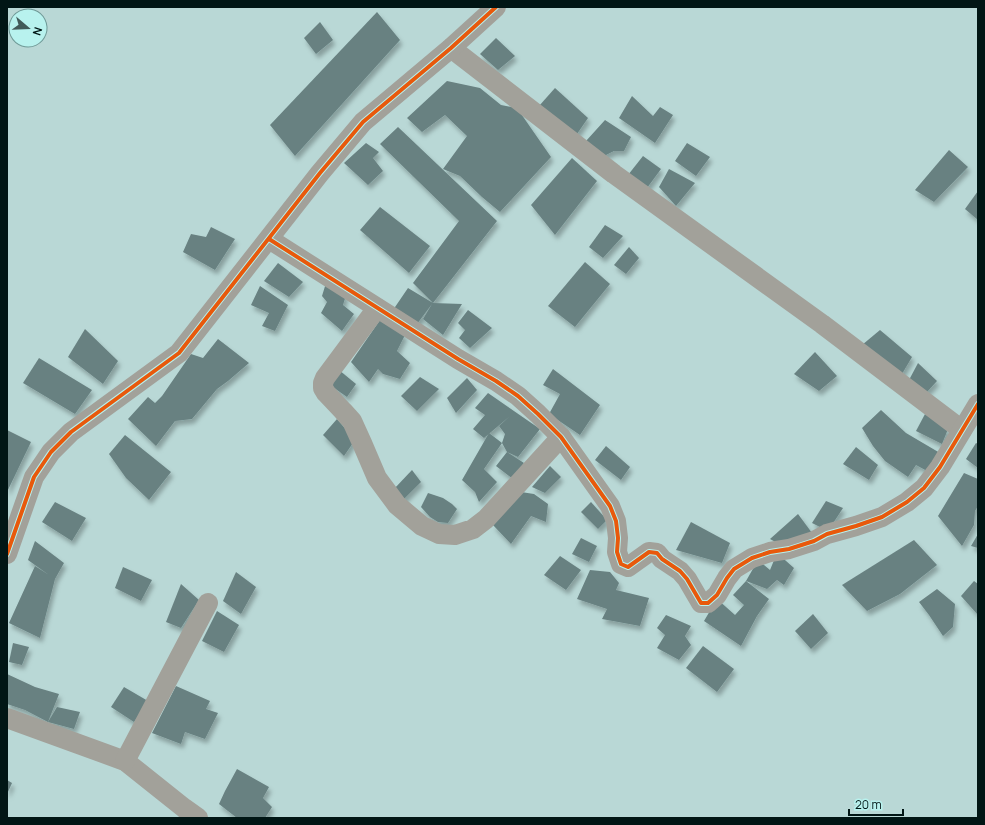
<svg xmlns="http://www.w3.org/2000/svg" width="985" height="825" font-family="Manrope,sans-serif">
<style>
.building{fill:#688181;filter:url(#shadow)}
.lines{fill:none;stroke-linecap:round;stroke-linejoin:round}
.street{stroke:#a2a19a;stroke-width:20}
.cycleway-casing{stroke:#b8f2ee;stroke-width:6}
.cycleway{stroke:#e8590c;stroke-width:4}
</style>
<defs>
<filter id="shadow"><feDropShadow dx="2.5" dy="4.5" stdDeviation="2" flood-color="#0004"/></filter>
</defs>
<rect width="100%" height="100%" fill="#b9d8d6"/>
<g class="building">
<path d="M377,12L400,40L295,156L270,125Z"/>
<path d="M320,22L333,40L316,54L304,38Z"/>
<path d="M496,38L515,56L498,70L480,54Z"/>
<path d="M447,81L480,88L501,105L517,108L551,157L500,212L482,197L460,176L443,169L467,136L445,115L422,132L407,118Z"/>
<path d="M555,88L588,118L577,134L539,106Z"/>
<path d="M632,96L653,116L660,107L673,115L655,143L619,118Z"/>
<path d="M605,120L631,137L624,151H614L604,156L586,141Z"/>
<path d="M398,127L497,221L433,303L462,304L443,335L423,319L432,304L417,324L393,310L408,288L433,303L413,283L459,221L380,144Z"/>
<path d="M366,143L379,152L373,158L383,171L368,185L344,163Z"/>
<path d="M687,143L710,157L696,176L675,161Z"/>
<path d="M949,150L968,167L934,202L915,190Z"/>
<path d="M643,156L661,169L647,188L628,175Z"/>
<path d="M572,158L597,181L555,235L531,205Z"/>
<path d="M669,169L695,183L676,206L659,187Z"/>
<path d="M978,191V220L965,209Z"/>
<path d="M380,207L430,246L409,273L360,230Z"/>
<path d="M605,225L623,236L603,258L589,247Z"/>
<path d="M211,227L235,239L215,270L183,252L191,234L206,237Z"/>
<path d="M629,247L639,258L626,274L614,265Z"/>
<path d="M585,262L610,284L575,327L548,306Z"/>
<path d="M278,263L303,282L289,297L264,281Z"/>
<path d="M326,283L346,295L343,305L354,314L342,331L321,313L327,302L322,296Z"/>
<path d="M260,286L288,305L275,331L262,326L269,313L251,305Z"/>
<path d="M468,310L492,328L470,348L459,338L465,330L458,323Z"/>
<path d="M380,320L405,335L397,351L410,363L400,379L383,374L378,369L369,382L351,362Z"/>
<path d="M85,329L118,361L103,384L68,357Z"/>
<path d="M880,330L912,357L902,374L862,345Z"/>
<path d="M218,339L249,363L228,381L217,389L192,419L175,421L156,446L128,419L148,397L155,403L162,396L191,354L203,358Z"/>
<path d="M815,352L837,376L819,391L794,374Z"/>
<path d="M39,358L92,390L75,414L23,383Z"/>
<path d="M918,363L937,381L927,392L909,380Z"/>
<path d="M553,369L600,405L580,435L549,414L560,394L543,385Z"/>
<path d="M339,370L356,384L347,397L330,385Z"/>
<path d="M420,377L439,389L417,411L401,396Z"/>
<path d="M467,378L477,390L456,413L447,398Z"/>
<path d="M488,393L540,429L518,457L507,452L524,463L513,479L496,466L507,452L502,443L505,434L499,426L510,416L484,438L473,429L485,415L475,408Z"/>
<path d="M881,410L906,433L940,453L929,472L916,465L908,477L885,461L873,446L862,428Z"/>
<path d="M925,414L948,429L942,444L916,431Z"/>
<path d="M337,419L355,440L344,456L323,435Z"/>
<path d="M7,430L31,442L7,492Z"/>
<path d="M489,433L502,443L484,469L497,482L479,502L475,492L462,480Z"/>
<path d="M125,435L171,472L149,500L126,478L109,454Z"/>
<path d="M976,443L978,444V468L966,459Z"/>
<path d="M606,446L630,467L621,480L595,460Z"/>
<path d="M856,447L878,465L869,480L843,464Z"/>
<path d="M550,466L561,477L545,493L532,487Z"/>
<path d="M412,470L421,482L403,500L394,489Z"/>
<path d="M964,473L978,479V506L975,511L974,525L962,546L938,516Z"/>
<path d="M521,492L534,494L548,504L546,522L531,516L511,544L493,525Z"/>
<path d="M428,493L443,498L452,504L457,509L448,523L438,522L430,517L421,507Z"/>
<path d="M826,501L843,508L828,531L812,523Z"/>
<path d="M55,502L86,518L72,541L42,522Z"/>
<path d="M591,502L607,520L598,529L581,512Z"/>
<path d="M798,514L815,537L779,544L770,539Z"/>
<path d="M691,522L730,543L722,563L676,550Z"/>
<path d="M978,534V548L971,546Z"/>
<path d="M581,538L597,546L589,562L572,554Z"/>
<path d="M914,540L937,565L900,594L867,611L842,585Z"/>
<path d="M35,541L64,563L55,579L40,638L9,623L35,566L49,575L28,560Z"/>
<path d="M777,553L794,568L784,585L777,580L767,589L746,581L769,599L757,616L741,646L704,621L717,599L735,615L744,605L733,595L746,581L758,560L770,570Z"/>
<path d="M560,556L581,570L566,590L544,575Z"/>
<path d="M123,567L152,580L141,601L115,588Z"/>
<path d="M590,570L610,572L619,583L616,590L649,598L640,626L602,619L607,609L577,599Z"/>
<path d="M236,572L256,587L241,614L223,601Z"/>
<path d="M974,581L978,584V615L961,596Z"/>
<path d="M181,584L199,600L181,628L166,622Z"/>
<path d="M937,589L955,604L953,627L943,636L929,615L919,602Z"/>
<path d="M217,611L239,625L224,652L202,641Z"/>
<path d="M813,614L828,633L811,649L795,631Z"/>
<path d="M666,615L691,626L685,636L691,645L679,660L657,648L665,635L657,628Z"/>
<path d="M13,643L29,647L22,665L9,662Z"/>
<path d="M703,646L734,669L717,692L686,668Z"/>
<path d="M7,674L35,687L59,694L48,722L25,710L7,704Z"/>
<path d="M176,686L210,701L206,709L218,713L205,739L185,732L181,744L152,733Z"/>
<path d="M124,687L148,701L134,722L111,707Z"/>
<path d="M57,707L80,712L74,729L48,722Z"/>
<path d="M237,769L269,787L263,798L272,807L265,818H237L219,804L225,791Z"/>
<path d="M7,780L12,783L7,794Z"/>
</g>
<g class="lines">
<g class="street">
<path d="M451,48L614,174L822,324L962,430"/>
<path d="M269,239L458,359L496,381L518,396L538,414L561,437L610,506L616,521L618,538L617,552L621,564L628,567L649,552L657,553L662,559L680,571L687,579L701,603H708L717,595L727,578L734,569L752,558L770,552L789,549L814,541L827,534L856,526L882,517L907,502L924,488L940,467L978,404"/>
<path d="M377,308L325,378L323,383V388L326,393L343,411L352,421L362,443L377,478L397,505L422,526L439,534L455,535L473,529L486,519L561,437"/>
<path d="M7,554L34,477L51,452L71,432L179,353L320,173L363,122L451,48L496,7"/>
<path d="M7,718L125,761L184,808L198,818"/>
<path d="M125,761L208,603"/>
</g>
<g class="cycleway-casing">
<g id="cycleway">
<path d="M269,239L458,359L496,381L518,396L538,414L561,437L610,506L616,521L618,538L617,552L621,564L628,567L649,552L657,553L662,559L680,571L687,579L701,603H708L717,595L727,578L734,569L752,558L770,552L789,549L814,541L827,534L856,526L882,517L907,502L924,488L940,467L978,404"/>
<path d="M7,554L34,477L51,452L71,432L179,353L320,173L363,122L451,48L496,7"/>
</g>
</g>
<use href="#cycleway" class="cycleway"/>
</g>
<rect width="985" height="825" fill="none" stroke="#011615" stroke-width="16"/>
<g transform="translate(28 28) rotate(109)"><circle r="19" fill="#b8f2ee" stroke="#6f9a97"/>
<path d="M0-3L7 15L0 10L-7 15Z" fill="#415a59"/>
<text y="-6" font-size="11" font-weight="bold" text-anchor="middle" fill="#011615">N</text>
</g>
<path d="M849 809v6h54v-6" fill="none" stroke="#011615" stroke-width="2"/>
<text x="855" y="809" font-size="12" fill="#011615" stroke="#b8f2ee" stroke-width="3" paint-order="stroke">20 m</text>
</svg>
